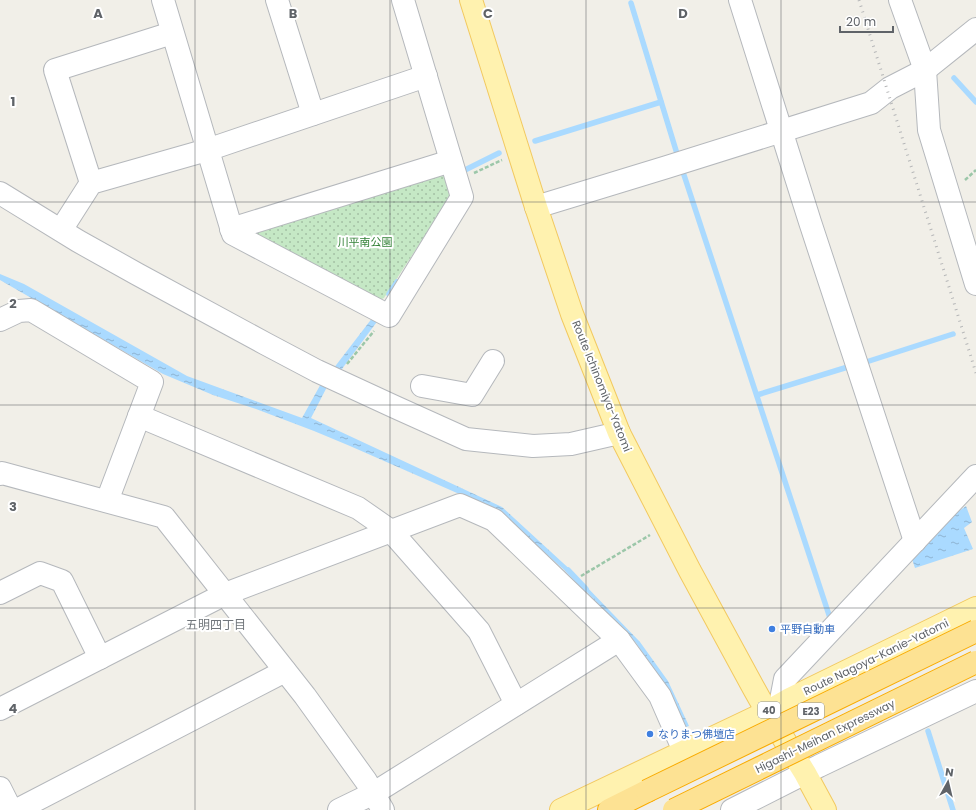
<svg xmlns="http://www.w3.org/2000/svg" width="976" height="810" font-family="Poppins,'Noto Sans JP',sans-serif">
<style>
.park{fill:url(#park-dots)}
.water{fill:url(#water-ripples)}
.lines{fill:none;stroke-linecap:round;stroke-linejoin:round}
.stream{stroke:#aadaff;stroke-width:5.5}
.minor-casing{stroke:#b5b8bc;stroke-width:24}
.major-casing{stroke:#f2c960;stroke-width:24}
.highway-casing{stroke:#f9ab00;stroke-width:24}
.path{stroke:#9cc7a9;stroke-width:2.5;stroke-dasharray:4 2;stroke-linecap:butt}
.minor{stroke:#fff;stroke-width:22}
.major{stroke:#fff2af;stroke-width:22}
.highway{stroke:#fde293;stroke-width:22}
.rail{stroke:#b6b7b8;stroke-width:3;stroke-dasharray:1 5;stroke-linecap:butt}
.highway-bridge-casing{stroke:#f9ab00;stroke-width:24;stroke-linecap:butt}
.highway-bridge{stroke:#fde293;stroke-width:22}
.grid{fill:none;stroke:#5f6368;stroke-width:1;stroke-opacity:0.55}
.shop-dot{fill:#3f7fe0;stroke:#fff;stroke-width:1.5}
.labels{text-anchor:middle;stroke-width:4;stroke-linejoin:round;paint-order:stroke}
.shield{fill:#fff;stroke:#8f9295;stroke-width:1}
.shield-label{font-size:10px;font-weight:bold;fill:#5f6368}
.park-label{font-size:11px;fill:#348238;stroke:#fff}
.street-label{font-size:11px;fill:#5f6368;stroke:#fff}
.shop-label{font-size:11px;fill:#366cbe;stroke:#fff;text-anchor:start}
.neighbourhood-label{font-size:12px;fill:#70757a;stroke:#fff}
.grid-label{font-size:13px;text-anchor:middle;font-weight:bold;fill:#5f6368;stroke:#fff;stroke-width:4;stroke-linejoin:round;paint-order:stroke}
</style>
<defs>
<pattern id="park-dots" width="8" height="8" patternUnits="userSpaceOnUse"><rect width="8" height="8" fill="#c5e8c5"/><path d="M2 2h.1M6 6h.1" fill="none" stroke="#a3c0a4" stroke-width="1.8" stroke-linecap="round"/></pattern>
<pattern id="water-ripples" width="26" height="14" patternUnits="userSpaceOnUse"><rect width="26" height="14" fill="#aadaff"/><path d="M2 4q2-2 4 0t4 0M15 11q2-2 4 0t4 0" fill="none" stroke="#8eb4d2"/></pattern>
</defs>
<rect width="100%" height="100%" fill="#f1efe8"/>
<path class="park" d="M446,173L453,193L384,298L378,301L255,236L256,229Z"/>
<g class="water">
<path d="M0,274L24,284L187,376L302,418L323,380L329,383L311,418L502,507L575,574L571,576L498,511L350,446L314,431L256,409L213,395L163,374L0,280Z"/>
<path d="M373,317L379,319L336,377L330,373Z"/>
<path d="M966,506L972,522L964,528L973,549L915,568L912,559L959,511Z"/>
<path d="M583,583L640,642L668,681L689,726L686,727L664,684L636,643L580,585Z"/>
</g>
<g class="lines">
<g class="stream">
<path d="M631,3L678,157"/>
<path d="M954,78L976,102"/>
<path d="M535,141L661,102"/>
<path d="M682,169L830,618"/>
<path d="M463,171L499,153"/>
<path d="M389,294L397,282"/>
<path d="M863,363L953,334"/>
<path d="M757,395L851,366"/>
<path d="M568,570L586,589"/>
<path d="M928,731L953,810"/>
</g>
<g class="minor-casing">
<g id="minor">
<path d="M163,0L233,234L389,316L462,197L403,0"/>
<path d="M277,0L313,114"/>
<path d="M740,0L810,222L915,541"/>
<path d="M900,0L925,70L929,130L976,284"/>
<path d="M91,183L55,70L172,33"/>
<path d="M0,193L78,241L137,274L266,344L317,371L395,407L466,439L533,446L571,444L619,433"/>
<path d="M536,207L667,167L871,103L890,88L925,70L976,29"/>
<path d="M231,229L451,161"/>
<path d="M61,230L91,183L207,150L426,76"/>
<path d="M0,320L19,311L31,310L152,382L107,501"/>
<path d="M422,386L472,395L493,361"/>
<path d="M139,416L358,508L391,531L479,631L516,704"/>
<path d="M0,474L2,473L164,517L305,696L366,781L383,810"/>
<path d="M0,593L40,573L62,581L100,658"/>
<path d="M780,705L785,679L976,476"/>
<path d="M0,709L225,594L460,505L494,520L619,640L660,696L684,751"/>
<path d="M0,788L11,810"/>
<path d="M17,810L285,671"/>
<path d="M339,810L374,793L619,640"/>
<path d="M732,810L819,766L976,691"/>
</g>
</g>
<g class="major-casing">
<g id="major">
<path d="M471,0L536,207L572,314L619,433L690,571L753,687L767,712L805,773L825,810"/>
<path d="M561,810L767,712L788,700L976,608"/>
</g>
</g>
<g class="highway-casing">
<path id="highway" d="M609,810L647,791"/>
</g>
<g class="path">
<path d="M474,173L502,160"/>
<path d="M965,180L976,170"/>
<path d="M347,364L374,331"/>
<path d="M581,576L650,535"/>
</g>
<use href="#minor" class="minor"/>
<use href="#major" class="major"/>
<use href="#highway" class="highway"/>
<path class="rail" d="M859,0L976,373"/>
<g class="highway-bridge-casing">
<g id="highway-bridge">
<path d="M647,791L976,631"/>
<path d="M674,810L976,662"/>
</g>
</g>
<use href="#highway-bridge" class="highway-bridge"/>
</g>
<path class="grid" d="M195,0V810M390,0V810M586,0V810M781,0V810M0,202H976M0,405H976M0,608H976"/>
<g class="shop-dot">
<circle cx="772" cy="629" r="4"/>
<circle cx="650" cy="734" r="4"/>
</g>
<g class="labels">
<g class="shield">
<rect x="758" y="702" width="22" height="16" rx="3"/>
<rect x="798" y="703" width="26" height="16" rx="3"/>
</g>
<g class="shield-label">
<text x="769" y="714">40</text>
<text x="811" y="715">E23</text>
</g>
<g class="park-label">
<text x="365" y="246">川平南公園</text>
</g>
<g class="street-label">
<text transform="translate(602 386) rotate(68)" y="4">Route Ichinomiya-Yatomi</text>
<text transform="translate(876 657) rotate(-26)" y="4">Route Nagoya-Kanie-Yatomi</text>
<text transform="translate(825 736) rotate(-26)" y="4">Higashi-Meihan Expressway</text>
</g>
<g class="shop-label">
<text x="780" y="633">平野自動車</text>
<text x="658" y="738">なりまつ佛壇店</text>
</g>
<g class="neighbourhood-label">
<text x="216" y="629">五明四丁目</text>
</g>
</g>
<g class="grid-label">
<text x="98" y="18">A</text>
<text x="293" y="18">B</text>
<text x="488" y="18">C</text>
<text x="683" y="18">D</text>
<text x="13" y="106">1</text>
<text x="13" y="308">2</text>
<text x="13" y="511">3</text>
<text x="13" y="713">4</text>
</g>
<g transform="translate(948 782) rotate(8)" stroke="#ffffff" stroke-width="3" paint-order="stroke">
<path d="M0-3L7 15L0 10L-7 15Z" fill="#5f6368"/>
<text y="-6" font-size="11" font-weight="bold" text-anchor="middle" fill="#5f6368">N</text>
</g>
<path d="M840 26v6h53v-6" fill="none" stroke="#5f6368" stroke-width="2"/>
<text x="846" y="26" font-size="12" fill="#5f6368" stroke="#ffffff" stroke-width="3" paint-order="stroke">20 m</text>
</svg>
